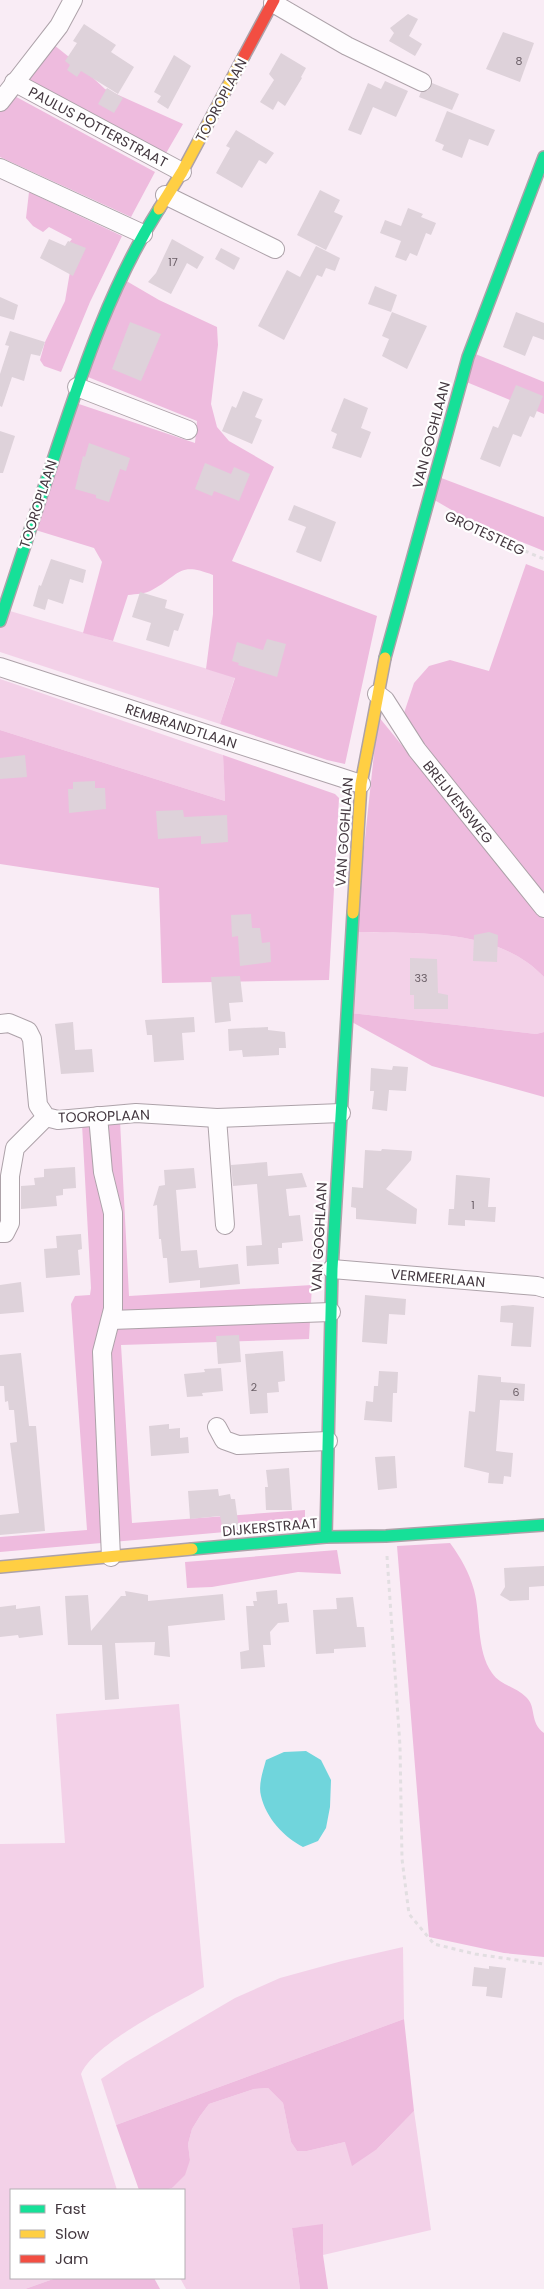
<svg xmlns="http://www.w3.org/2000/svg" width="544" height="2289" font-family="Poppins,sans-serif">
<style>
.green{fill:#f3d1e8}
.forest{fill:#eebbde}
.water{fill:#70d5dc}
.building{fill:#ded2da}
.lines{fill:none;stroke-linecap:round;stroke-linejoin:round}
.street-casing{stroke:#ada2a9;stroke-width:20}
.fast-casing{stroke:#ada2a9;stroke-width:14}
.slow-casing{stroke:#ada2a9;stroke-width:14}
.jam-casing{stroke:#ada2a9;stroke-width:14}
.path{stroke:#e2dee1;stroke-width:3;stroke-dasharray:4 4;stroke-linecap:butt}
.street{stroke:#fefcfe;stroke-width:18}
.fast{stroke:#16e098;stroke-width:11}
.slow{stroke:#ffcf43;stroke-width:11}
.jam{stroke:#f24e42;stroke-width:11}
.labels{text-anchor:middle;stroke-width:4.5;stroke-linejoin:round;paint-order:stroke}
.number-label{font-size:11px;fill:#6a5e66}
.street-label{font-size:14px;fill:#443840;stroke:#fff}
</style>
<rect width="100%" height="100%" fill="#f9ecf5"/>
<g class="green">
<path d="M3,609L235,677L220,724L0,652V617Z"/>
<path d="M0,679L223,755L225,801L0,730Z"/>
<path d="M355,932C418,934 497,927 544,977V1032L536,1034L351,1013Z"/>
<path d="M179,1704L204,1987C173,2005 94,2043 81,2074L117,2190H11V2278H56L25,2289H0V1844L65,1843L56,1714Z"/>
<path d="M403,1947L404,2019L116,2125L101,2079L126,2062L235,1998L280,1978L342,1961Z"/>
<path d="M268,2088L283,2103L291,2142L297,2151H307L345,2142L377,2149L414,2111L431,2230L323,2255V2225L292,2228L300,2289H186L180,2278H184V2190H165L172,2188L190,2160L188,2144L192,2129L200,2116L209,2104L254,2089Z"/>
</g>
<g class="forest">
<path d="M49,41L79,65L105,89L183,124L165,155L24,77Z"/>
<path d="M9,93L155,172L131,217L0,157V107Z"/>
<path d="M29,192L122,236L90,302L61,372L44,366L40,360L45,342L65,301L73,254L68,244L72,239L49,227L43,232L33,226L26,218Z"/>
<path d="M123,279L159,300L217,327L218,345L211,404L217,427L229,441L274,467L232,561L377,616L345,764L327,760L220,724L235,678L206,669L213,614V575C178,561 180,575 152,590C146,594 136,594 128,595L113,641L83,633L102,562L94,548L29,528L73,402L195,443L197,421L83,375Z"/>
<path d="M473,353L544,382V414L464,381Z"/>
<path d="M436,476L544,517V551L474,523L431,498Z"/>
<path d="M526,564L544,571V894L402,719L414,683L429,666L450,660L489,671Z"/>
<path d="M378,716L544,919V977C497,927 418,934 355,932Z"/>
<path d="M0,730L225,801L223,755L335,794L339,798L329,980L162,983L159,888L0,864Z"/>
<path d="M351,1013L536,1034L544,1032V1097L432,1066L350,1021Z"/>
<path d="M120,1121L129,1296L312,1285L309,1339L121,1345L132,1523L305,1510V1525L0,1552V1537L87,1530L71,1304L75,1296L90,1295L91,1288L82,1124Z"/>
<path d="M450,1543C461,1558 469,1572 474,1590C481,1616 476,1650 492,1673C500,1685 516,1687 526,1697C537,1707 529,1722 544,1733V1957L504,1953L429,1937L397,1546Z"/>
<path d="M337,1550L341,1574L298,1572L212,1587L187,1588L185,1562Z"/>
<path d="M404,2019L414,2111L377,2149L352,2166L345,2142L307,2151H297L291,2142L283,2103L268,2088L254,2089L209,2104L200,2116L192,2129L188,2144L190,2160L185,2175L172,2188L165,2190H139L116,2125Z"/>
<path d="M323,2224V2255L328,2289H300L292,2228Z"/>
<path d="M56,2278H154L160,2289H25Z"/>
</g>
<path class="water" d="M306,1751L321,1760L331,1780L330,1807L326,1828L318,1841L303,1847C284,1837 266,1818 261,1796C258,1785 263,1771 266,1760L284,1752Z"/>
<g class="building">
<path d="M408,14L418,19L409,36L422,44L415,56L389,41L394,33L390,28Z"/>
<path d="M84,24L116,45L111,52L134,67L118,94L81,71L77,77L67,70L70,65L65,61L77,43L73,41Z"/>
<path d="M503,32L534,43L520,82L486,69Z"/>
<path d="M281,53L306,68L301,77L302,78L285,106L278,101L273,110L260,102L274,80L269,74Z"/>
<path d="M174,55L191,66L168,109L157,102L161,96L154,92Z"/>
<path d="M385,81L408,91L396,117L373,107L361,135L348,130L368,83L381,89Z"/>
<path d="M432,83L459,94L452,110L419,97L421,92L428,90Z"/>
<path d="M107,88L123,98L114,113L98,104Z"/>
<path d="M447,111L495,130L488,146L469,139L462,158L442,150L444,145L435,141Z"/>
<path d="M236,130L274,153L266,164L259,160L242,188L216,173L230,148L226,146Z"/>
<path d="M320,190L340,200L334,212L343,216L326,250L297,235Z"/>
<path d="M408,208L423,214L421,217L436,223L431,235L426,233L417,256L410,253L406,261L395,257L401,241L380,233L385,220L401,226Z"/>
<path d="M49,239L65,246L68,241L86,248L73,276L40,258Z"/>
<path d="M172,239L204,257L197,269L187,263L171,294L148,282L156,273Z"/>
<path d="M316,246L340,258L335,271L326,268L322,277L317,275L284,340L258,326L287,270L300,277Z"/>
<path d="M221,248L240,258L234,270L215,259Z"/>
<path d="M375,286L397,295L391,312L368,304Z"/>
<path d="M0,297L18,305L14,320L0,316Z"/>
<path d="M392,312L427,326L407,369L382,356L389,339L382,336Z"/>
<path d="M516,312L544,323V340L533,336L525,356L503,347Z"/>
<path d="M130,322L161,334L141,381L112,369Z"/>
<path d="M10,331L45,342L40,356L31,354L24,381L12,377L2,407L0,406V374L9,346L5,345Z"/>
<path d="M516,385L543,396L534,418L530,416L521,437L513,434L500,467L480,459L493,426L498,428Z"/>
<path d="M243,391L263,399L255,417L262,420L252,444L222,431L232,406L236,408Z"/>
<path d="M344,398L368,408L361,428L371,432L361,458L332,448L337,434L331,431Z"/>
<path d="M0,431L15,436L3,473H0Z"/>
<path d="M89,443L130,458L126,471L120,469L109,502L96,498V495L75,489L83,456L85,457Z"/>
<path d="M205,463L231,474L234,467L250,474L239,501L214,491L212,496L195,489Z"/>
<path d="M294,505L336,522L321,562L296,552L306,527L288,520Z"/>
<path d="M51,559L86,570L83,583L70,579L63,604L48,599L45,610L33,606L39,585L41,586Z"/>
<path d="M140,592L167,600L165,608L184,614L178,631L174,630L169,647L146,640L151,623L132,617Z"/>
<path d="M267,639L286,644L277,677L238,665L239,663L232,661L237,642L263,650Z"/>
<path d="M25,755L27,777L0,779V758Z"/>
<path d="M95,781V788H105L106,809L69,813L68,789H73V782Z"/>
<path d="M183,810L184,817L227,815L228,842L201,844V836L158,839L156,811Z"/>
<path d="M251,914L252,928H260L262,943L270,942L271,962L240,966L238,936L232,937L231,915Z"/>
<path d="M489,932L498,935L497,962L473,961L474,935Z"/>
<path d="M410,958L437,959L438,993L448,995V1009H414V995H410Z"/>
<path d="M240,976L243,1002L229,1003L231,1021L215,1023L211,977Z"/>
<path d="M194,1017L195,1032L182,1033L184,1060L154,1062L152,1035H147L145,1020Z"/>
<path d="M73,1022L75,1050L92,1049L94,1072L61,1074L55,1024Z"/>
<path d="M268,1027V1030L285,1032L286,1048H279V1055L243,1057L242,1050L229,1051L228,1029Z"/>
<path d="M393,1066L408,1067L406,1091L389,1090L387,1111L372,1109L374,1091H370L371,1068L392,1070Z"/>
<path d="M382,1149L412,1151L411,1160L386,1189L417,1209L416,1224L356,1219V1208L351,1207L352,1187L363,1188L365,1150L381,1151Z"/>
<path d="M267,1162L268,1176L302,1173L307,1187L286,1189L289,1216L300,1215L303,1241L282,1243V1248H278L279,1264L247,1266L246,1246L262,1245L257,1184L233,1186L231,1165Z"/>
<path d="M75,1167L76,1188L63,1189V1195L56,1196L57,1206L21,1209V1186L35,1185L34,1178L44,1177V1169Z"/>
<path d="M194,1168L196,1188L176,1190L181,1251L197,1250L199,1268L238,1264L240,1284L200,1288V1280L169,1283L167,1258H163L161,1239H159L157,1205L153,1206L159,1186L165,1185L164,1170Z"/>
<path d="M456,1175L490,1178L488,1207H496L495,1222L465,1220V1226L448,1225L449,1209H454Z"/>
<path d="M81,1234L82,1249L78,1250L80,1275L46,1278L44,1249L57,1248L56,1236Z"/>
<path d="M21,1282L24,1312L0,1314V1285Z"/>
<path d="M365,1295L406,1299L405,1315L389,1314L387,1344L362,1342Z"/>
<path d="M513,1305L534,1307L531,1347L511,1346L513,1323L500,1322L501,1306Z"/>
<path d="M239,1335L241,1362L218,1364L216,1336Z"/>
<path d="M283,1351L285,1381L278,1382L279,1392L267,1393L268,1413L250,1414L245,1354Z"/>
<path d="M21,1353L29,1426H36L45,1531L0,1535V1515L19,1513L10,1443L17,1442L14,1410H9L8,1401L5,1402L4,1386H0V1355Z"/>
<path d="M221,1368L223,1391L202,1393L203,1396L187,1397L184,1374L205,1372L204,1369Z"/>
<path d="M379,1371L398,1372L397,1393H393L392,1422L364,1420L366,1401L373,1402L374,1386H378Z"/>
<path d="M478,1375L501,1377V1382L525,1384L524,1401L500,1400L496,1451L513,1453L511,1477L504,1476L503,1484L488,1483L489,1473L464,1467L469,1411L475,1412Z"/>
<path d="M169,1424V1429L180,1428V1438L188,1437L189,1453L151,1456L149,1426Z"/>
<path d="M395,1456L397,1488L378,1490L375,1457Z"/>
<path d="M289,1468L292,1510H266L265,1487H268L266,1470Z"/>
<path d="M218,1489L219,1496L230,1494L231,1499H235L239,1529L223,1530L220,1516L190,1519L188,1491Z"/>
<path d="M544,1566V1586L529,1587V1600L510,1601L500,1595L505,1587L504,1568Z"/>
<path d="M277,1590L278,1604L287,1603L289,1622L278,1623L270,1632L271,1645H263L265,1667L241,1669L240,1652L249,1650L246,1606H254L253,1601H257L256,1592Z"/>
<path d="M125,1591L148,1595V1601L223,1594L225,1620L168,1626L170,1657L154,1655L155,1642L115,1643L119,1699L105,1700L102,1645H68L65,1596L88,1595L91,1631L121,1596H126Z"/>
<path d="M353,1597L357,1627H364L366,1647L334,1649V1653L316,1654L313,1610L337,1609L336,1598Z"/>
<path d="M16,1605V1609L40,1606L43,1635L19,1638L18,1635L0,1637V1607Z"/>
<path d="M489,1966L506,1968L502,1998L486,1996L487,1987L472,1986L474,1967L489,1969Z"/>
</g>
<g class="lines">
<g class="street-casing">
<g id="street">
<path d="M273,3L347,46L422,82"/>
<path d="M14,82L182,172"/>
<path d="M0,102L59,26L73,0"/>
<path d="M0,168L143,234"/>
<path d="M165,195L275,249"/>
<path d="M77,387L188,430"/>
<path d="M0,667L361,784"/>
<path d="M377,694L385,700L417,750L544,908"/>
<path d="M0,1024L9,1023L28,1031L32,1039L38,1105L46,1117L58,1120L136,1113L217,1118L341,1113"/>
<path d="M98,1116L103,1172L113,1213V1309L102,1352L111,1557"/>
<path d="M217,1118L225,1225"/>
<path d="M0,1233H5L10,1223V1176L15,1148L46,1117"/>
<path d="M332,1269L537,1286L544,1288"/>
<path d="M111,1320L331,1312"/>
<path d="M217,1427L224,1440L238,1445L328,1441"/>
</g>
</g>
<g class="fast-casing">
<g id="fast">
<path d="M0,621C19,563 38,506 57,448C84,366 112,283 159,209"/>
<path d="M385,658L468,357L544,157"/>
<path d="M326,1537L332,1269L353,913"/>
<path d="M192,1549L326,1537L386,1536L544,1525"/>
</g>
</g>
<g class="slow-casing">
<g id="slow">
<path d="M159,209L182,172L244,56"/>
<path d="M353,913L361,784L385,658"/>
<path d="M0,1567L192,1549"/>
</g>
</g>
<g class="jam-casing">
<path id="jam" d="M244,56L274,0"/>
</g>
<g class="path">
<path d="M445,514L470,528L544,559"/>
<path d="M387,1556L400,1746L402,1859L409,1914L434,1944L475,1954L544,1964"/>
</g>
<use href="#street" class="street"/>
<use href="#fast" class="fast"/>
<use href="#slow" class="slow"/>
<use href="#jam" class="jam"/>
</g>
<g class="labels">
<g class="number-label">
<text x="519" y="65">8</text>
<text x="173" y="266">17</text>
<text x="421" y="982">33</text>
<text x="473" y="1209">1</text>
<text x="254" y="1391">2</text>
<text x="516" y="1396">6</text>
</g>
<g class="street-label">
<text transform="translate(221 100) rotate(-62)" y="5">TOOROPLAAN</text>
<text transform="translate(98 127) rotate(28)" y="5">PAULUS POTTERSTRAAT</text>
<text transform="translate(431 435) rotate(-75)" y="5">VAN GOGHLAAN</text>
<text transform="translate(38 504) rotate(-72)" y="5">TOOROPLAAN</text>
<text transform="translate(485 533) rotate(25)" y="5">GROTESTEEG</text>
<text transform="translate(181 726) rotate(18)" y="5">REMBRANDTLAAN</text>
<text transform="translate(458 802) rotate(51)" y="5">BREIJVENSWEG</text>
<text transform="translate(344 832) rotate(-86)" y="5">VAN GOGHLAAN</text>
<text transform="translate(104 1116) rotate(-2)" y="5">TOOROPLAAN</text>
<text transform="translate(319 1237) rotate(-87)" y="5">VAN GOGHLAAN</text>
<text transform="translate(438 1278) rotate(5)" y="5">VERMEERLAAN</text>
<text transform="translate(270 1527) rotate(-5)" y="5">DIJKERSTRAAT</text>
</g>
</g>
<rect x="10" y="2189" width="175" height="90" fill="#ffffff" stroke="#b4afb3"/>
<rect x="20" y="2205" width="25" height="8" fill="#16e098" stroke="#b4afb3"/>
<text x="55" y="2214" font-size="15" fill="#443840">Fast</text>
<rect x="20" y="2230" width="25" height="8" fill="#ffcf43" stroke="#b4afb3"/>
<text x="55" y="2239" font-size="15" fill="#443840">Slow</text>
<rect x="20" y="2255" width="25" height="8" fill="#f24e42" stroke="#b4afb3"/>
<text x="55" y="2264" font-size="15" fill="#443840">Jam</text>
</svg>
